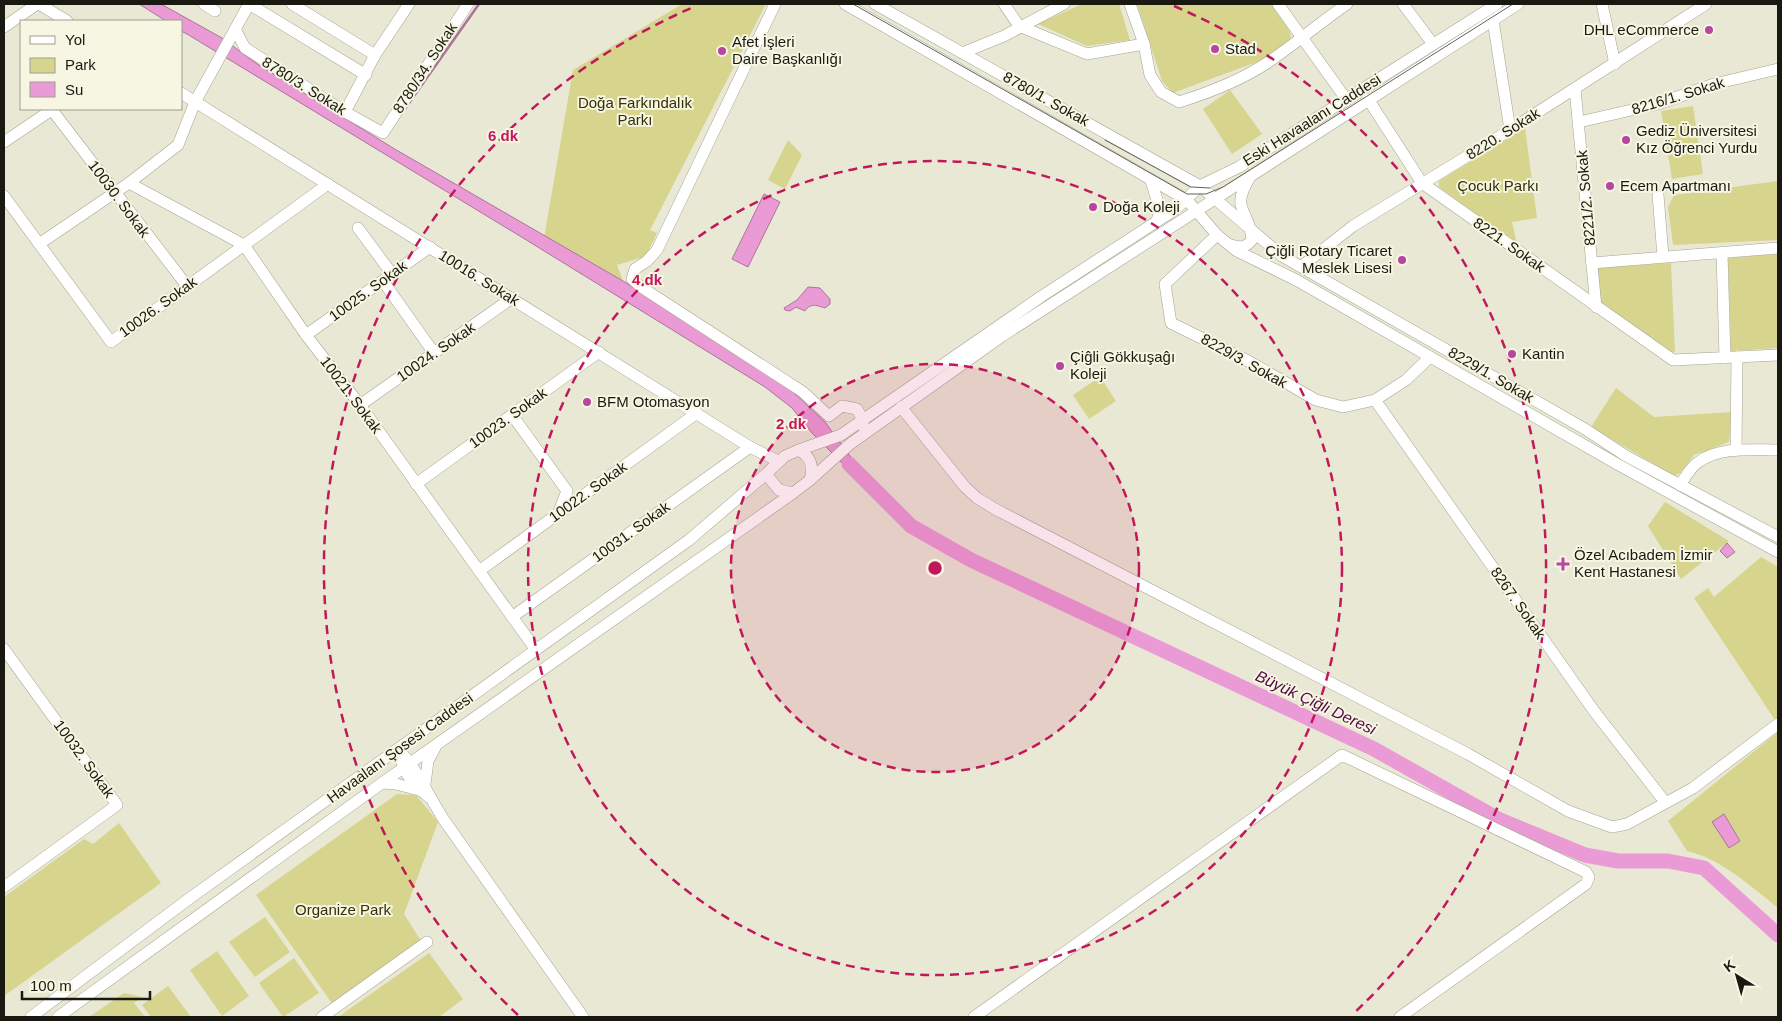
<svg xmlns="http://www.w3.org/2000/svg" width="1782" height="1021" font-family="Helvetica,sans-serif">
<style>
.green{fill:#d7d48e}
.water{fill:#ea9bd6;stroke:#ab749b}
.lines{fill:none;stroke-linecap:round;stroke-linejoin:round}
.stream{stroke:#ab749b;stroke-width:2.5}
.river{stroke:#ea9bd6;stroke-width:15}
.minor-casing{stroke:#a4a491;stroke-width:12}
.minor{stroke:#fff;stroke-width:11}
.tram{stroke:#636257;stroke-width:1}
.ring{fill:none;stroke:#c2185b;stroke-width:2.5;stroke-dasharray:9 6}
.poi-dot{fill:#b846a1;stroke:#f6f6e2;stroke-width:2}
.labels{text-anchor:middle;stroke-width:4;stroke-linejoin:round;paint-order:stroke}
.poi-label{font-size:15px;fill:#191912;stroke:#f6f6e2;text-anchor:start}
.street-label{font-size:15px;fill:#191912;stroke:#f6f6e2}
.park-label{font-size:15px;fill:#333005;stroke:#f6f6e2}
.water-label{font-size:16px;font-style:italic;fill:#510b45;stroke:#f6f6e2}
.centre{fill:#c2185b;stroke:#f6f6e2;stroke-width:2.5}
.ring-label{font-size:15px;text-anchor:middle;font-weight:bold;fill:#c2185b;stroke:#f6f6e2;stroke-width:4;stroke-linejoin:round;paint-order:stroke}
</style>
<rect width="100%" height="100%" fill="#e9e8d5"/>
<g class="green">
<path d="M682,4H766L650,230L657,233L646,256L617,265L623,281L544,238L573,70Z"/>
<path d="M1082,4H1119L1130,40L1087,46L1038,24Z"/>
<path d="M1137,4H1272L1290,32L1291,39L1265,59L1173,93L1162,81Z"/>
<path d="M1230,90L1262,134L1232,154L1203,109Z"/>
<path d="M1693,106L1703,174L1672,179L1661,111Z"/>
<path d="M1525,128L1537,218L1512,222L1517,244L1439,187V181Z"/>
<path d="M788,140L802,155L785,189L768,180Z"/>
<path d="M1778,181V240L1673,245L1668,207L1674,195Z"/>
<path d="M1778,254V348L1731,351L1728,258Z"/>
<path d="M1671,263L1675,352H1667L1599,305L1597,268Z"/>
<path d="M1100,377L1116,401L1089,419L1073,395Z"/>
<path d="M1616,388L1654,417L1732,412L1729,442L1694,455L1680,473L1674,476L1591,427Z"/>
<path d="M1665,502L1729,541L1681,579L1648,526Z"/>
<path d="M1761,557L1778,567V718L1775,720L1694,598L1708,588L1714,597Z"/>
<path d="M1778,732V908C1751,886 1721,859 1687,851L1668,821Z"/>
<path d="M397,794L416,795L438,822L404,914L421,941L333,1005L256,895Z"/>
<path d="M119,823L161,883L4,996V897L84,839L93,844Z"/>
<path d="M265,917L290,952L255,977L229,942Z"/>
<path d="M217,951L249,996L222,1016L190,970Z"/>
<path d="M429,953L463,999L439,1017H338Z"/>
<path d="M294,958L319,993L283,1017L259,983Z"/>
<path d="M168,986L191,1017H151L142,1005Z"/>
<path d="M124,993L142,997L134,1003L145,1017H89Z"/>
</g>
<g class="water">
<path d="M139,4H161L222,38L257,64L393,148L623,281L724,344L792,391L825,422L853,460L845,466L812,433L792,408L765,387L528,241L187,34L181,31V21H166Z"/>
<path d="M764,194L780,202L748,267L732,259Z"/>
<path d="M808,287L820,288L830,299V304L825,308C818,306 811,302 805,311L796,307L790,311L785,310L784,308L797,300Z"/>
<path d="M1727,543L1735,552L1727,558L1720,551Z"/>
<path d="M1724,814L1740,841L1729,848L1712,822Z"/>
</g>
<g class="lines">
<path class="stream" d="M402,113L479,4"/>
<path class="river" d="M849,464L911,526L971,560L1374,749L1500,820L1585,855L1618,861H1668L1704,868L1778,935"/>
<g class="minor-casing">
<g id="minor">
<path d="M39,4L67,21"/>
<path d="M204,4L215,11"/>
<path d="M249,4L366,75"/>
<path d="M292,4L375,55"/>
<path d="M775,4L657,250L647,261L635,269L632,279L641,287L803,392L829,416L842,406L857,409L863,420V426"/>
<path d="M845,4L1187,200L1217,235L1237,251L1298,281L1617,464L1778,552"/>
<path d="M875,4L1200,186L1282,256L1585,429L1626,456L1778,537"/>
<path d="M1004,4L1019,26L1087,54L1144,44"/>
<path d="M1130,4L1144,44L1150,75L1161,92L1179,102C1211,92 1242,80 1270,61C1296,43 1321,22 1347,4"/>
<path d="M1278,4L1346,99"/>
<path d="M1403,4L1433,44"/>
<path d="M1602,4L1615,64"/>
<path d="M1493,20L1510,130"/>
<path d="M4,27L37,4"/>
<path d="M235,29L245,48L345,112L383,133L468,4"/>
<path d="M962,53L1004,36L1064,4"/>
<path d="M1575,89L1596,307"/>
<path d="M181,93L750,447L778,461"/>
<path d="M1368,99L1422,183L1673,360L1778,355"/>
<path d="M52,110L187,286"/>
<path d="M345,112L375,55L409,4"/>
<path d="M1579,122L1658,104L1714,84L1778,69"/>
<path d="M4,142L53,109"/>
<path d="M1151,181L1160,209L1157,221"/>
<path d="M129,183L244,245L306,335L360,405L536,650"/>
<path d="M1658,195L1663,256"/>
<path d="M4,196L111,342L328,184"/>
<path d="M358,228L392,274"/>
<path d="M1217,235L1165,284L1171,323L1250,362L1316,400L1343,407L1375,400L1406,380L1430,357"/>
<path d="M39,244L129,183L178,145L195,102L249,4"/>
<path d="M1231,245C1241,248 1245,248 1252,240C1250,209 1229,211 1250,177"/>
<path d="M1722,253L1725,358"/>
<path d="M1592,263L1778,248"/>
<path d="M1302,266L1353,226L1510,130L1706,4"/>
<path d="M383,281L434,353"/>
<path d="M306,335L430,247"/>
<path d="M1375,400L1594,711L1665,802"/>
<path d="M360,405L512,298"/>
<path d="M901,407L965,487L977,498L995,509L1468,754L1568,811L1612,827L1627,824L1693,788L1778,724"/>
<path d="M512,415L567,491L558,514"/>
<path d="M799,450L841,435L1042,296L1176,209L1200,186L1239,167L1497,4"/>
<path d="M799,450C811,457 814,467 810,480L793,493L779,490L766,474L785,456Z"/>
<path d="M1736,450L1737,357"/>
<path d="M810,480L850,444L1002,336L1518,4"/>
<path d="M416,484L599,352"/>
<path d="M1680,485C1685,478 1690,468 1697,463C1719,446 1752,450 1778,450"/>
<path d="M479,571L697,413"/>
<path d="M512,617L750,447"/>
<path d="M4,649L117,805L4,887"/>
<path d="M399,750C419,772 428,795 444,820L583,1017"/>
<path d="M402,762C405,777 417,788 429,797"/>
<path d="M382,783L396,784L419,790"/>
<path d="M425,784L428,761L435,748"/>
<path d="M31,1017L190,898L689,540L766,474"/>
<path d="M58,1017L382,783L793,493"/>
<path d="M322,1017L427,942"/>
<path d="M974,1017L1342,755L1586,872L1589,877L1586,884L1400,1017"/>
</g>
</g>
<use href="#minor" class="minor"/>
<g class="tram">
<path d="M853,4L1187,194H1206L1223,187L1513,4"/>
<path d="M1105,140L1191,187L1210,188"/>
</g>
</g>
<circle cx="935" cy="568" r="204" fill="#c2185b" fill-opacity=".12"/>
<g class="ring">
<circle cx="935" cy="568" r="204"/>
<circle cx="935" cy="568" r="407"/>
<path d="M518 1015A611 611 0 0 1 696 6M1174 6A611 611 0 0 1 1352 1015"/>
</g>
<g class="poi-dot">
<circle cx="1709" cy="30" r="5"/>
<circle cx="1215" cy="49" r="5"/>
<circle cx="722" cy="51" r="5"/>
<circle cx="1626" cy="140" r="5"/>
<circle cx="1610" cy="186" r="5"/>
<circle cx="1093" cy="207" r="5"/>
<circle cx="1402" cy="260" r="5"/>
<circle cx="1512" cy="354" r="5"/>
<circle cx="1060" cy="366" r="5"/>
<circle cx="587" cy="402" r="5"/>
<path d="M1560.5 556.5h5v5h5v5h-5v5h-5v-5h-5v-5h5z"/>
</g>
<g class="labels">
<g class="poi-label">
<text x="1699" y="35" text-anchor="end">DHL eCommerce</text>
<text x="732" y="47">Afet İşleri<tspan x="732" dy="17">Daire Başkanlığı</tspan></text>
<text x="1225" y="54">Stad</text>
<text x="1636" y="136">Gediz Üniversitesi<tspan x="1636" dy="17">Kız Öğrenci Yurdu</tspan></text>
<text x="1620" y="191">Ecem Apartmanı</text>
<text x="1103" y="212">Doğa Koleji</text>
<text x="1392" y="256" text-anchor="end">Çiğli Rotary Ticaret<tspan x="1392" dy="17">Meslek Lisesi</tspan></text>
<text x="1522" y="359">Kantin</text>
<text x="1070" y="362">Çiĝli Gökkuşaĝı<tspan x="1070" dy="17">Koleji</tspan></text>
<text x="597" y="407">BFM Otomasyon</text>
<text x="1574" y="560">Özel Acıbadem İzmir<tspan x="1574" dy="17">Kent Hastanesi</tspan></text>
</g>
<g class="street-label">
<text transform="translate(425 68) rotate(-57)" y="5">8780/34. Sokak</text>
<text transform="translate(304 86) rotate(32)" y="5">8780/3. Sokak</text>
<text transform="translate(1678 96) rotate(-17)" y="5">8216/1. Sokak</text>
<text transform="translate(1046 99) rotate(29)" y="5">8780/1. Sokak</text>
<text transform="translate(1312 120) rotate(-32)" y="5">Eski Havaalanı Caddesi</text>
<text transform="translate(1503 134) rotate(-32)" y="5">8220. Sokak</text>
<text transform="translate(1586 198) rotate(-95)" y="5">8221/2. Sokak</text>
<text transform="translate(119 199) rotate(53)" y="5">10030. Sokak</text>
<text transform="translate(1509 245) rotate(35)" y="5">8221. Sokak</text>
<text transform="translate(479 278) rotate(32)" y="5">10016. Sokak</text>
<text transform="translate(368 291) rotate(-36)" y="5">10025. Sokak</text>
<text transform="translate(158 307) rotate(-36)" y="5">10026. Sokak</text>
<text transform="translate(436 352) rotate(-35)" y="5">10024. Sokak</text>
<text transform="translate(1244 361) rotate(29)" y="5">8229/3. Sokak</text>
<text transform="translate(1491 375) rotate(30)" y="5">8229/1. Sokak</text>
<text transform="translate(351 395) rotate(53)" y="5">10021. Sokak</text>
<text transform="translate(508 418) rotate(-36)" y="5">10023. Sokak</text>
<text transform="translate(588 492) rotate(-36)" y="5">10022. Sokak</text>
<text transform="translate(631 532) rotate(-36)" y="5">10031. Sokak</text>
<text transform="translate(1518 603) rotate(55)" y="5">8267. Sokak</text>
<text transform="translate(400 748) rotate(-36)" y="5">Havaalanı Şosesi Caddesi</text>
<text transform="translate(84 759) rotate(54)" y="5">10032. Sokak</text>
</g>
<g class="park-label">
<text x="635" y="108">Doğa Farkındalık<tspan x="635" dy="17">Parkı</tspan></text>
<text x="1498" y="191">Çocuk Parkı</text>
<text x="343" y="915">Organize Park</text>
</g>
<g class="water-label">
<text transform="translate(1316 702) rotate(25)" y="6">Büyük Çiğli Deresi</text>
</g>
</g>
<circle cx="935" cy="568" r="8" class="centre"/>
<g class="ring-label">
<text x="503" y="141">6 dk</text>
<text x="647" y="285">4 dk</text>
<text x="791" y="429">2 dk</text>
</g>
<rect width="1782" height="1021" fill="none" stroke="#191912" stroke-width="10"/>
<rect x="20" y="20" width="162" height="90" fill="#f6f6e2" stroke="#9e9e8f"/>
<rect x="30" y="36" width="25" height="8" fill="#ffffff" stroke="#9e9e8f"/>
<text x="65" y="45" font-size="15" fill="#191912">Yol</text>
<rect x="30" y="58" width="25" height="15" fill="#d7d48e" stroke="#9e9e8f"/>
<text x="65" y="70" font-size="15" fill="#191912">Park</text>
<rect x="30" y="82" width="25" height="15" fill="#ea9bd6" stroke="#9e9e8f"/>
<text x="65" y="95" font-size="15" fill="#191912">Su</text>
<g transform="translate(1737 976) rotate(323)" stroke="#f6f6e2" stroke-width="4" paint-order="stroke">
<path d="M0-4L9 19L0 12L-9 19Z" fill="#191912"/>
<text y="-8" font-size="14" font-weight="bold" text-anchor="middle" fill="#191912">K</text>
</g>
<path d="M22 991v8h128v-8" fill="none" stroke="#191912" stroke-width="2.5"/>
<text x="30" y="991" font-size="15" fill="#191912" stroke="#f6f6e2" stroke-width="4" paint-order="stroke">100 m</text>
</svg>
